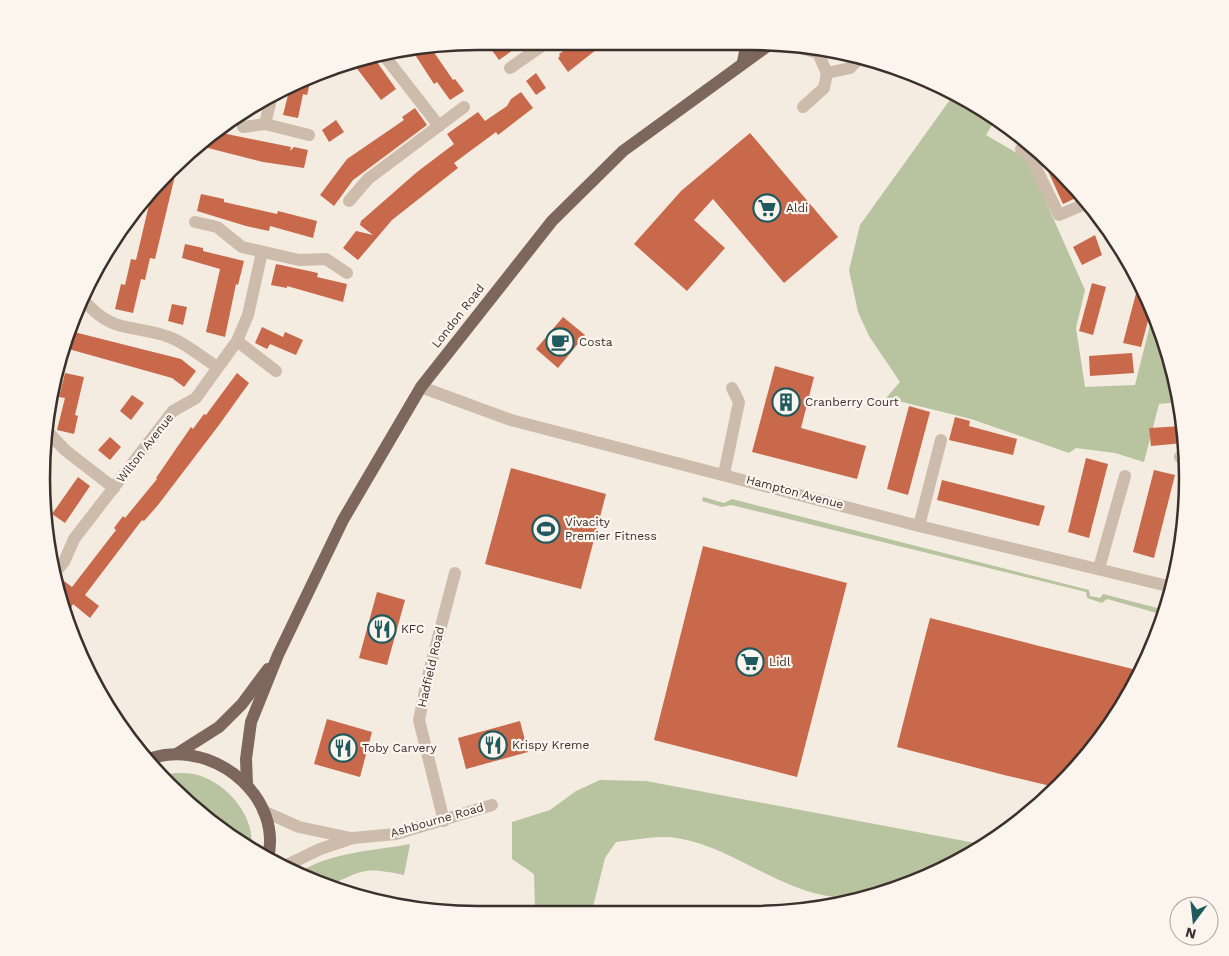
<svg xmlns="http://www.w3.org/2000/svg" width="1229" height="956" font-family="'Work Sans',sans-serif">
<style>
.green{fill:#b8c4a0}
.building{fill:#c8694b}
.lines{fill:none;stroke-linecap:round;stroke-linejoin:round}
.minor{stroke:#cdbbac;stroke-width:12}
.tertiary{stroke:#cdbbac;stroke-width:12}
.primary{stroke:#7d675c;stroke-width:12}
.labels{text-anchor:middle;stroke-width:4.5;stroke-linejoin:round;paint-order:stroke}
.poi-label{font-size:12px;fill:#3b302b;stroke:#fbf5ee;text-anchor:start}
.street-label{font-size:12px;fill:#3b302b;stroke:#fbf5ee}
.rim{fill:none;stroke:#3b302b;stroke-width:2.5}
</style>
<rect width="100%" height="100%" fill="#f4ebe1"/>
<g class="green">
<path d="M952,97L995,120L986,135L1027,159L1085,290L1076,328L1085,387L1135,385L1151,321H1158L1180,402L1159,404L1144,462L1115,453L1076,448L1069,453L971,419L886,398L900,382L869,336L858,312L849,270L860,225Z"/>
<path d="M703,497L724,503L732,499L1089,590L1090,596L1100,598L1103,594L1165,610L1164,615L1107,599L1102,603L1087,598L1086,592L731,505L722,507L702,501Z"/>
<path d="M175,773C182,773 191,773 198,775C228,784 256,817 251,849C223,834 180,801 160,776Z"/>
<path d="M600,780L646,781L986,845C952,862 907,890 871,896C795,909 744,849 677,838C658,835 635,840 616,842L605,858L592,911H535L534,874L512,859V822L550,810L576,791Z"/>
<path d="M410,844L404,875C365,867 364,869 329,886L311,882L297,874C328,852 373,851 410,844Z"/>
</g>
<g class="building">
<path d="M502,41H507L513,50L499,60L491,49Z"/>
<path d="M576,42H606L568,72L558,58L560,56L559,54Z"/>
<path d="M431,48L453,80L455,79L464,91L450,100L437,82L434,84L412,50Z"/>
<path d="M372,55L396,89L381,100L352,62Z"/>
<path d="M536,73L546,88L536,95L526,81Z"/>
<path d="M311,79L307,95L303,94L298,118L283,115L289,91L284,90Z"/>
<path d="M521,92L533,108L498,135L496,132L454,163L458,168L392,220L358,260L343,248L356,231L373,235L360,225L361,221L417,172L454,144L447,134L478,112L485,121L507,106L511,99Z"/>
<path d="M415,108L427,125L353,180L334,206L320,195L347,159L404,120L402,117Z"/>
<path d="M336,120L344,132L329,142L322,130Z"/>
<path d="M217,132L291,147L290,151L294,147L308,150L304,168L263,162L208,148L210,138Z"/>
<path d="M750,133L838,237L784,283L713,199L694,220L725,248L687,291L634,244L681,191Z"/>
<path d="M1043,160L1078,197L1063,204Z"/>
<path d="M178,163L155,259L150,258L145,280L141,279L133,313L115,309L121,284L125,285L131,259L136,260L152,192L169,169Z"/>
<path d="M201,194L224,199V202L277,214L278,211L317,221L313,238L270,226L269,231L246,226L197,211Z"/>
<path d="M1095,235L1102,255L1082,265L1073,247Z"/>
<path d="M185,244L203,248V251L244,261L238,285L236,284L225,337L206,332L220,269L182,258Z"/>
<path d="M276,264L318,273L317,277L347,284L343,302L287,286V288L271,285Z"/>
<path d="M1139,282L1152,306L1141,347L1123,343Z"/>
<path d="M1092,283L1106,287L1093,335L1079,331Z"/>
<path d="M172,304L187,307L183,325L168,321Z"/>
<path d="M563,317L585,335L558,368L536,349Z"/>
<path d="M262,327L283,337L285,332L303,340L296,355L270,344L267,349L255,343Z"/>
<path d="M70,331L181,359L196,371L184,387L172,378L65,348Z"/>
<path d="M1132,353L1134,373L1090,376L1089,356Z"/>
<path d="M775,366L814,377L801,428L866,446L857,479L752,452Z"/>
<path d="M65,373L84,377L75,415L78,416L74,434L57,430L65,398L59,397Z"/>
<path d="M237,373L249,383L219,425L158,505L144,521L142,520L85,595L99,606L90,618L73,604L71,608L61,601L58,579L60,578L72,587L116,530L114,528L123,516L125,518L157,479L156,478L191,427L193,429L204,414L206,415Z"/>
<path d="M132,395L144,403L131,420L120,411Z"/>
<path d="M909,406L930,412L908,495L887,489Z"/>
<path d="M955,417L970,421L969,426L1017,439L1013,455L949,440Z"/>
<path d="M1183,426L1184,443L1151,446L1149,428Z"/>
<path d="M110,437L121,447L110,460L98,450Z"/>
<path d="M1086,458L1108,464L1089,538L1068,532Z"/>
<path d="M511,468L606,494L581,589L485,564Z"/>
<path d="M1154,470L1175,475L1154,558L1133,552Z"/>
<path d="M78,477L90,486L65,523L52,514Z"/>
<path d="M942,480L1045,506L1039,526L937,500Z"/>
<path d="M703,546L847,583L797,777L654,740Z"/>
<path d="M377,592L405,600L387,665L359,658Z"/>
<path d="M930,618L1043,647L1141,671L1114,721L1059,788L1004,775L897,747Z"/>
<path d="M327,719L372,732L360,777L314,764Z"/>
<path d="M520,721L528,752L466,769L458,738Z"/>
</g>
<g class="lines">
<g class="minor">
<path d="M787,44L818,53L816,49"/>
<path d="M818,53L827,73L850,68L860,58"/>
<path d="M383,54L439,126"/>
<path d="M510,68L549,41"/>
<path d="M803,107L824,88L827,73"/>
<path d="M265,124L272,95"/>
<path d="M243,127L265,124L309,135"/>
<path d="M1021,149L1030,156L1059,215L1085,204"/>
<path d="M349,201L368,179L464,107"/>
<path d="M195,222L217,227L242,247L299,260L326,259L347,273"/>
<path d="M83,299C113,337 138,323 174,339C189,346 203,358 217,367"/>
<path d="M237,341L276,371"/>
<path d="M47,431L65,450L114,488"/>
<path d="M1180,457H1186"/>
<path d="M724,474L739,402L732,388"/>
<path d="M919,526L941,440"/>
<path d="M1099,568L1125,476"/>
<path d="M56,571L64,562L74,539L173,411L196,398L237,341L248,315L262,252"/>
<path d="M263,811L299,827L351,838"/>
<path d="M444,821L419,720L429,672L455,573"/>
<path d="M283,867L320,849L353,838L396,834L492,805"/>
</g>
<path class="tertiary" d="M421,387L511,420L919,526L1172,587"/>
<g class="primary">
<path d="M743,62L747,42"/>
<path d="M178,753L219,727L242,704L268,669"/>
<path d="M147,760C153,757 159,756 165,755C221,747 282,799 268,858"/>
<path d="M247,784L246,759L251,722L278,655L343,520L421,387L552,221L623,151L773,42"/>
</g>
</g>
<defs>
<g id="supermarket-ring" transform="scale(1.4375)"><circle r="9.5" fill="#fbf5ee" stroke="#1f5a5e" stroke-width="1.5"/><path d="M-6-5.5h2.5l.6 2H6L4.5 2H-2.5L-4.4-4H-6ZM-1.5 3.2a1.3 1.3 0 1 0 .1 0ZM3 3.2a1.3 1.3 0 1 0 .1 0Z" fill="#1f5a5e"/></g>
<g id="cafe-ring" transform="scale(1.4375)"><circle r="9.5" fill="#fbf5ee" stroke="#1f5a5e" stroke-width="1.5"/><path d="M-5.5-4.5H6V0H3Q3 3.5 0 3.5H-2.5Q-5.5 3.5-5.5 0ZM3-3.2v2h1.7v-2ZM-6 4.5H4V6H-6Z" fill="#1f5a5e"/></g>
<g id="building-ring" transform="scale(1.4375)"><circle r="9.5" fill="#fbf5ee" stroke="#1f5a5e" stroke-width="1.5"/><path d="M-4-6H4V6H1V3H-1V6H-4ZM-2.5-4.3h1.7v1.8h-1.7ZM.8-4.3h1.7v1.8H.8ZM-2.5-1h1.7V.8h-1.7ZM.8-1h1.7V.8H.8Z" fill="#1f5a5e"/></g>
<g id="stadium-ring" transform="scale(1.4375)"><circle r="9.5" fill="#fbf5ee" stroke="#1f5a5e" stroke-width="1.5"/><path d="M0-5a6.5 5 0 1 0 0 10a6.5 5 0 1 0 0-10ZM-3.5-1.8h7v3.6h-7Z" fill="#1f5a5e"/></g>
<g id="restaurant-ring" transform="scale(1.4375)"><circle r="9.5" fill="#fbf5ee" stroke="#1f5a5e" stroke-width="1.5"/><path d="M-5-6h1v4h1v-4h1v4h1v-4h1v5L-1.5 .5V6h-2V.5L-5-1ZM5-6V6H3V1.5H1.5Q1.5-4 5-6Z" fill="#1f5a5e"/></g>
</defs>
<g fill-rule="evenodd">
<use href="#supermarket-ring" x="767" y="208"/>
<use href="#cafe-ring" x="560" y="342"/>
<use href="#building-ring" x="786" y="402"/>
<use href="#stadium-ring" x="546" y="529"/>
<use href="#restaurant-ring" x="382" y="629"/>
<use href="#supermarket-ring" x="750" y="662"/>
<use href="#restaurant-ring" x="493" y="745"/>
<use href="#restaurant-ring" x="343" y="748"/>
</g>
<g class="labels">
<g class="poi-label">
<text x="786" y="212">Aldi</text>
<text x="579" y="346">Costa</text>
<text x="805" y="406">Cranberry Court</text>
<text x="565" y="526">Vivacity<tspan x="565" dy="14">Premier Fitness</tspan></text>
<text x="401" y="633">KFC</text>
<text x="769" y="666">Lidl</text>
<text x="512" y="749">Krispy Kreme</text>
<text x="362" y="752">Toby Carvery</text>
</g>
<g class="street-label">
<text transform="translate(458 316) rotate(-52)" y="4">London Road</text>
<text transform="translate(145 448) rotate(-52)" y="4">Wilton Avenue</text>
<text transform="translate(795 492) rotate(15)" y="4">Hampton Avenue</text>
<text transform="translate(431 667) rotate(-77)" y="4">Hadfield Road</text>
<text transform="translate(437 820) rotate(-16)" y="4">Ashbourne Road</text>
</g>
</g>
<path d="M0 0H1229V956H0ZM478 50H751A428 428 0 0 1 1179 478V478A428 428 0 0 1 751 906H478A428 428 0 0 1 50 478V478A428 428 0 0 1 478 50Z" fill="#fbf5ee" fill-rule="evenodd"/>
<path class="rim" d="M478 50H751A428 428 0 0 1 1179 478V478A428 428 0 0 1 751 906H478A428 428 0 0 1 50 478V478A428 428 0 0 1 478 50Z"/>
<g transform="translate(1194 921) rotate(195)"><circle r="24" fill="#fbf5ee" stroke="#aea6a0"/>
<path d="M0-4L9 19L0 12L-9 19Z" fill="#1f5a5e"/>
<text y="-8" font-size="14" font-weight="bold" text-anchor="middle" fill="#3b302b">N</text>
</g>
</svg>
